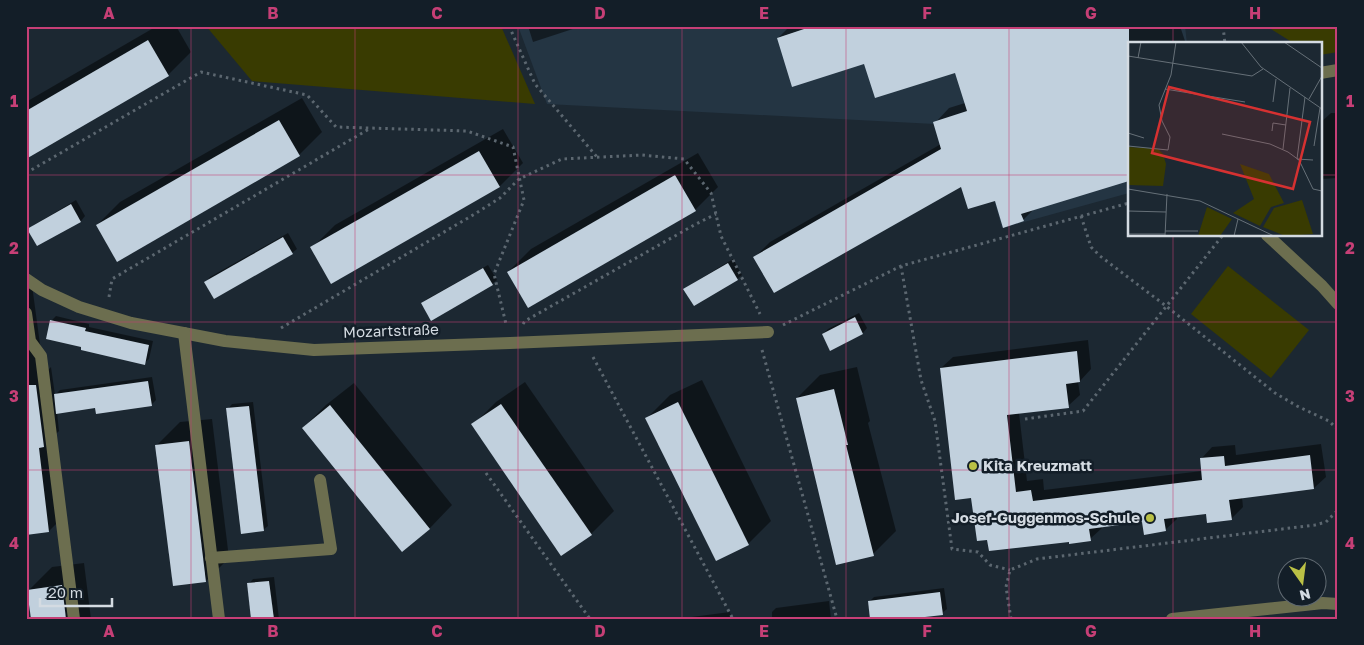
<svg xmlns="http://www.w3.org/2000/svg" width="1364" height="645" font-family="'Golos Text',sans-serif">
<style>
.built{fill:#243543}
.green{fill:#393b01}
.shadow{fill:#0007}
.building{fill:#c1d0dd}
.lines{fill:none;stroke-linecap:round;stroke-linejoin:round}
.path{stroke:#5c6770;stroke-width:3;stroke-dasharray:2.5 4;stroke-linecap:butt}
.minor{stroke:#6c6e4f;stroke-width:12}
.grid{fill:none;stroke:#c63f76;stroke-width:1;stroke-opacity:0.55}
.poi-dot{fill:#bac045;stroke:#131e28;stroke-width:2}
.labels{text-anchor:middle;stroke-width:5;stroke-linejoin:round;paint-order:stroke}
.street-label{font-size:15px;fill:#d4dbe2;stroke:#131e28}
.poi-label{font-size:15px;font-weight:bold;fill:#d4dbe2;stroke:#131e28;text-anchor:start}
.inset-road{fill:none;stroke:#667078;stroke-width:1}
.view{fill:#d63131;fill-opacity:0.15;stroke:#d63131;stroke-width:2.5}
.inset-edge{fill:none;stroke:#d4dbe2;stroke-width:2.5}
.neatline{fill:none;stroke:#c63f76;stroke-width:2}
.grid-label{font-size:16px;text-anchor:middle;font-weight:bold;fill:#c63f76}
</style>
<rect width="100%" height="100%" fill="#1c2832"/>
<path class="built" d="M518,26H1185L1187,44H1129V193L1002,228L973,126L547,104Z"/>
<g class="green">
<path d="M206,26H501L535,104L252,81Z"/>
<path d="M1266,26H1338V52L1320,55V44H1295Z"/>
<path d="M1228,266L1309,330L1271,378L1191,314Z"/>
</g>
<g class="shadow">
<path d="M157,26H176L191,52L168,75L26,157V102Z"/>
<path d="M528,26H582L533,42Z"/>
<path d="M790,26H1180L1186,44H1129V180L1034,209L1023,220L996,200L962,185L755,257L770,242L941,144L935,123L949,108L965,103L956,71L865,62L778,38Z"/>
<path d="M302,98L322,132L299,155L97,225L120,202Z"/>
<path d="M1331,113H1338V178L1321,179L1320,123Z"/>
<path d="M503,129L523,163L500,186L331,282L312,248L335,225Z"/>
<path d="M698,153L718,187L695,210L508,272L531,249Z"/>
<path d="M76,200L85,216L81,221L37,244L29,229L34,225Z"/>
<path d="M288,233L297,249L292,253L206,282L210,277Z"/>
<path d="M733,259L742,275L737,279L685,289L690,285Z"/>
<path d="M488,265L497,280L492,284L423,303L427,299Z"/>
<path d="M32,285L44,374L51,367L55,395L60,390L152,377L156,400L151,405L96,407L57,412L59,431L55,435L64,516L49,531L26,534V286Z"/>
<path d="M859,313L867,328L863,333L831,349L823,334L828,329Z"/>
<path d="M56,316L89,324V327L153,341L149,359L144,363L51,321Z"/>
<path d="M1088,340L1091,369L1080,381H1078L1080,395L1068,406L1019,413L1027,481L1043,479L1044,490L1202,471L1201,459L1212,447L1235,445L1236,455L1321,444L1326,477L1314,488L1242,497L1243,507L1231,519L1207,513L1177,517V519L1165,530L1143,521L1102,526V528L1090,539L1070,540L989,538L972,496L941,368L953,357Z"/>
<path d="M857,367L870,421L868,423L896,531L873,554L797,398L820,375Z"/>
<path d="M702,380L771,521L748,544L717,559L647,418L670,395Z"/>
<path d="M525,382L614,511L591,534L473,425L496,402Z"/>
<path d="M354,383L452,505L430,528L402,551L303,428L326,405Z"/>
<path d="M253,402L268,526L263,530L228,409L232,404Z"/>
<path d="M212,419L229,558L206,581L157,445L180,422Z"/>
<path d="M84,563L91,619H32L29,590L52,567Z"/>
<path d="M274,577L279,619H253L249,584L253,579Z"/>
<path d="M944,588L947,609L942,613L870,601L874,597Z"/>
<path d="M829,601L831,619H772V612L776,608Z"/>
<path d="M730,612L731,619H676Z"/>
</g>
<g class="building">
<path d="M813,26H1129V181L1021,214L1024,221L1003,228L995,201L968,209L961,187L774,293L753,257L941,149L933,122L967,111L955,73L875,98L864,64L792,87L777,38Z"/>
<path d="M148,40L169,76L26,159V111Z"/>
<path d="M279,120L300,156L117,262L96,225Z"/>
<path d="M479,151L500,187L331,284L310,247Z"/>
<path d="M675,175L696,211L528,308L507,272Z"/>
<path d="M71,204L81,222L37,246L27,229Z"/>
<path d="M283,237L293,254L214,299L204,282Z"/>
<path d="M728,263L738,280L694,306L683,289Z"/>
<path d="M483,268L493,285L431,321L421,303Z"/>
<path d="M855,317L863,334L830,351L822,334Z"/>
<path d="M50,320L86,328L85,331L149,345L145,365L81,350V347L46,339Z"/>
<path d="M1077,351L1080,382L1066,384L1069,408L1007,415L1016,492L1031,490L1033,501L1202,480L1200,458L1224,456L1225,466L1310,455L1314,489L1229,500L1232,520L1207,523L1206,514L1164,519L1166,531L1144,535L1142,522L1089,529L1091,541L1069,544V542L989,551L987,540L977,541L971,498L955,500L940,368Z"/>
<path d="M148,381L152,406L96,414L95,408L56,414L54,394Z"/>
<path d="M26,385H36L44,447L39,448L49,532L26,535Z"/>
<path d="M834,389L848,445H846L874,556L836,565L796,398Z"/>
<path d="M678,402L749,545L716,561L645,418Z"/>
<path d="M501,404L592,535L561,556L471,424Z"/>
<path d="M330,405L430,529L402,552L302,428Z"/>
<path d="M249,406L264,531L241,534L226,408Z"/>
<path d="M189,441L206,582L173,586L155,445Z"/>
<path d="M269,581L274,619H251L247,583Z"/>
<path d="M62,585L66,619H31L27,590Z"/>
<path d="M940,592L943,615L907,619H870L868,601Z"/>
</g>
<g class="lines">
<g class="path">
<path d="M509,26L535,84L597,157"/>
<path d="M1223,26L1225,44"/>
<path d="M26,173L201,72L307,95L336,127L467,131L513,147L524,200L494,274L506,324"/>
<path d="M1081,216L1091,247L1100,256L1166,306L1275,393L1297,406L1329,421L1338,430"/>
<path d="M901,266L921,380L935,421L952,549L978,552L990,565L1010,570"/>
<path d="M109,297L112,279L369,129"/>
<path d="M523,324L525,321L696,224L716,214"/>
<path d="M783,325L901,266L1129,203"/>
<path d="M281,328L473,215L500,198L519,179L562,159L642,155L684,159L711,193L721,236L760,314"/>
<path d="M762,350L837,619"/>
<path d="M593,357L733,619"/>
<path d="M1025,419L1083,411L1223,235"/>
<path d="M486,473L590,619"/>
<path d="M1011,619L1006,587L1010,570L1037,559L1315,525L1326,522L1338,510"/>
</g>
<g class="minor">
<path d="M1320,73L1338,70"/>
<path d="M1267,235L1322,286L1338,304"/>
<path d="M26,279L42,290L79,307L131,323L225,341L314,350L510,343L768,332"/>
<path d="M26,313L30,341L41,356L74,619"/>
<path d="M184,333L219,619"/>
<path d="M211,558L331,549L320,480"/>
<path d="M1172,619L1323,603L1338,604"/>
</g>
</g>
<path class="grid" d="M191,26V619M355,26V619M518,26V619M682,26V619M846,26V619M1009,26V619M1173,26V44M26,175H1129M1320,175H1338M1173,235V619M26,322H1338M26,470H1338"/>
<g class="poi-dot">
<circle cx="973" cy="466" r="5"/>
<circle cx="1150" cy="518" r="5"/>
</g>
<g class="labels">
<g class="street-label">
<text transform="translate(391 331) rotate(-2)" y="5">Mozartstraße</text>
</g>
<g class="poi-label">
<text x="983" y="471">Kita Kreuzmatt</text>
<text x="1140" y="523" text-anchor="end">Josef-Guggenmos-Schule</text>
</g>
</g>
<g transform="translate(1128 42)">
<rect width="194" height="194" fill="#1c2832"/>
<path d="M0,105L30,107L35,112L38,122L35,144L0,143ZM112,122L141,132L156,161L143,165L132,184L105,171L126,157ZM174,158L185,192L157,194L135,185L146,166ZM79,165L104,177L92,194H70Z" fill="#393b01"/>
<path class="inset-road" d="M113,0L133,25L194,67M156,0L194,26M0,14L124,34L135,27M10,16L13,0M37,47L117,60M177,55L169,117L185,118M181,57L194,34M145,60L148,37M144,89L145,81L158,83M0,91L16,96M94,92L142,102L160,110L171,118L185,147L194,149M0,104L40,108L42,95L34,79L31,63L43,33L48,0M186,104L192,66M155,107L162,46M0,147L72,159L146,194M0,169L38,170M37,189H70M0,192H37M37,194L39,152M106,194L110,177"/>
<path class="view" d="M41,45L182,80L165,147L24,111Z"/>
<rect width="194" height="194" class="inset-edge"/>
</g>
<rect width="1364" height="645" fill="none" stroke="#131e28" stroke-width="55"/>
<g transform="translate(1302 582) rotate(166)"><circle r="24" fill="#131e28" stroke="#606a72"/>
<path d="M0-4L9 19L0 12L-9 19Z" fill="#bac045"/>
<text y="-8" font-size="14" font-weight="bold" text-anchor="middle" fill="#d4dbe2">N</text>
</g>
<path d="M40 598v8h72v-8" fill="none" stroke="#d4dbe2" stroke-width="2.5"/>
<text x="48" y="598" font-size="15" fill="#d4dbe2" stroke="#131e28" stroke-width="4" paint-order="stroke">20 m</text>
<rect x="28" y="28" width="1308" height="590" class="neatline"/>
<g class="grid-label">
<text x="109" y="19">A</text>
<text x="273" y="19">B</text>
<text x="437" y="19">C</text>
<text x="600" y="19">D</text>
<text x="764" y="19">E</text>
<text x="927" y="19">F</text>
<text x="1091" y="19">G</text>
<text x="1255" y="19">H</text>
<text x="14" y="107">1</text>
<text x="1350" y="107">1</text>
<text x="14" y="254">2</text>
<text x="1350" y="254">2</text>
<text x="14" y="402">3</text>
<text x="1350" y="402">3</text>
<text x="14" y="549">4</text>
<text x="1350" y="549">4</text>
<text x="109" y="637">A</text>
<text x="273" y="637">B</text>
<text x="437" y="637">C</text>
<text x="600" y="637">D</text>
<text x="764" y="637">E</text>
<text x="927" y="637">F</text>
<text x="1091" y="637">G</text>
<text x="1255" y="637">H</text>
</g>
</svg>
